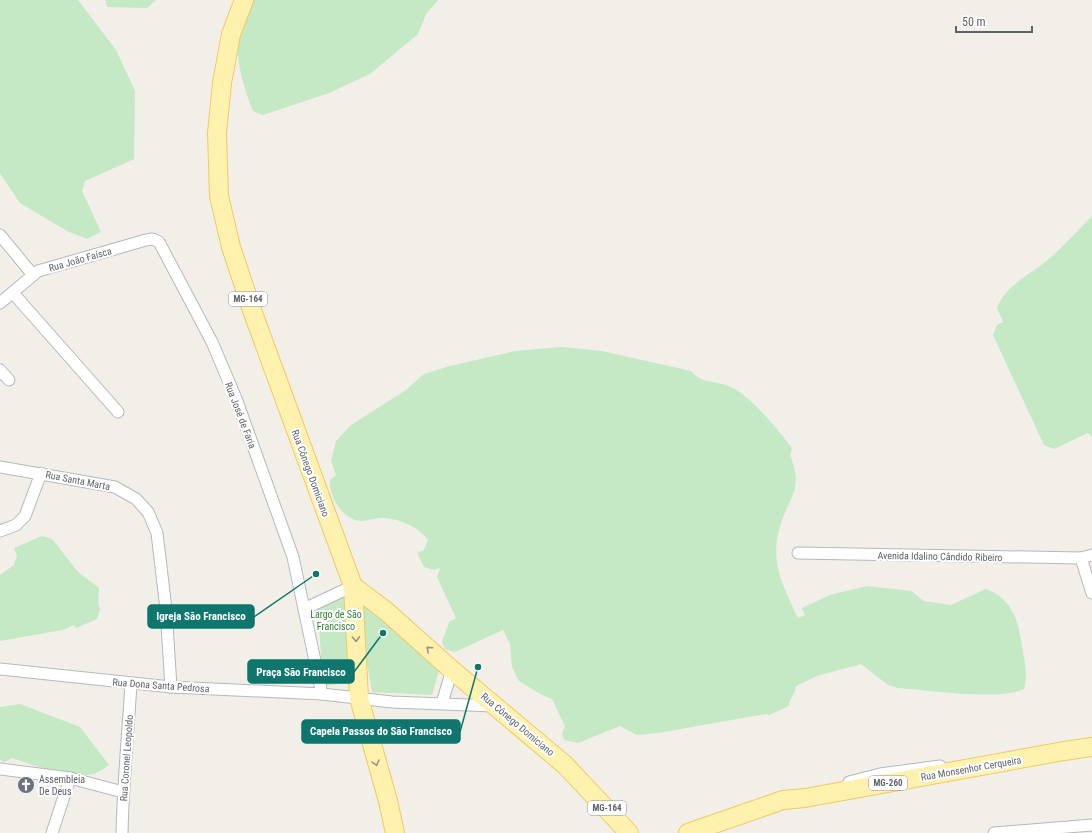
<svg xmlns="http://www.w3.org/2000/svg" width="1092" height="833" font-family="'Roboto Condensed',sans-serif">
<style>
.green{fill:#c5e8c5}
.lines{fill:none;stroke-linecap:round;stroke-linejoin:round}
.street-casing{stroke:#b5b8bc;stroke-width:13}
.primary-casing{stroke:#f2c960;stroke-width:20}
.street{stroke:#fff;stroke-width:11}
.primary{stroke:#fff2af;stroke-width:18}
.oneway{stroke:#979581}
.labels{text-anchor:middle;stroke-width:4;stroke-linejoin:round;paint-order:stroke}
.shield{fill:#fff;stroke:#8f9295;stroke-width:1}
.shield-label{font-size:9px;font-weight:bold;fill:#5f6368}
.street-label{font-size:10px;fill:#5f6368;stroke:#fff}
.park-label{font-size:10px;fill:#348238;stroke:#fff}
.worship-label{font-size:10px;fill:#5b616d;stroke:#fff;text-anchor:start}
.leader{fill:none;stroke:#0f766e;stroke-width:1.5}
.callout-dot{fill:#0f766e;stroke:#fff;stroke-width:1.5}
.callout{fill:#0f766e;stroke:#0f766e;stroke-width:1.5}
.callout-label{font-size:11px;text-anchor:middle;font-weight:bold;fill:#fff}
</style>
<rect width="100%" height="100%" fill="#f1efe8"/>
<g class="green">
<path d="M0,0H78L116,50L135,91L134,159L85,181L82,191L101,232L87,239L67,231L20,203L0,173Z"/>
<path d="M105,0H156L147,8L107,7Z"/>
<path d="M252,0H438L426,14L418,34L370,74L329,93L263,115L253,111C244,90 232,48 239,25C242,17 248,8 252,0Z"/>
<path d="M1092,216V437L1088,433L1054,449L1044,445L993,335L997,325L1003,322L997,308C1006,284 1032,274 1050,258C1065,245 1078,230 1092,216Z"/>
<path d="M562,347L602,351L691,371C703,385 716,380 731,387C751,396 779,431 792,448L790,455C805,491 787,498 779,530C770,564 784,588 798,618L805,615L802,608L830,595L867,586L911,591L924,601L951,605L986,589C1015,600 1019,625 1023,652C1025,665 1028,676 1024,689C998,701 929,690 898,688L888,685L861,664L817,676L796,686C795,695 789,698 789,706L769,715L766,714L658,733L637,735L620,726L578,743L564,740L562,734L565,726L552,699L542,695L519,681L512,667L510,644L503,630L455,652L445,649L442,642L449,622L456,618L437,577L440,568L434,570L424,567L417,553L424,550L428,540C417,526 402,520 385,518C377,517 369,521 361,521C342,520 329,496 330,480L336,475L331,461L336,441L351,425L406,390L424,374L450,366L515,351Z"/>
<path d="M42,536L52,539L78,572L99,588L98,603L100,609L97,619L76,628L74,625L62,630L0,641V575L14,565L17,555L14,548Z"/>
<path d="M351,591L356,682L323,686L318,607Z"/>
<path d="M356,596L440,667L432,695L372,692Z"/>
<path d="M20,704L80,727L109,765C104,768 99,773 93,774C71,780 33,765 12,758L5,762L0,760V707Z"/>
</g>
<g class="lines">
<g class="street-casing">
<g id="street">
<path d="M0,235L33,275"/>
<path d="M13,293L118,412"/>
<path d="M0,303L38,271L146,240L153,239L159,242L212,342L237,401L293,557L322,694"/>
<path d="M0,370L9,380"/>
<path d="M0,467L115,487L136,499L148,512L157,533L166,609L171,687"/>
<path d="M0,531L16,525L25,516L41,473"/>
<path d="M798,553L1081,558L1092,555"/>
<path d="M1081,558L1092,593"/>
<path d="M304,609L353,586"/>
<path d="M0,669L171,687L322,694L392,702L494,706"/>
<path d="M442,703L452,670"/>
<path d="M0,769L70,778L123,792"/>
<path d="M849,782L880,774L940,766"/>
<path d="M52,833L70,778"/>
<path d="M122,833C123,783 128,734 131,684"/>
<path d="M994,833L1092,825"/>
</g>
</g>
<g class="primary-casing">
<g id="primary">
<path d="M244,0L231,34L222,83L217,133L219,196L231,247L253,313L353,586L386,611L452,670L565,765L629,833"/>
<path d="M353,586L359,698L388,801L395,833"/>
<path d="M688,833L783,800L805,798L1064,751L1092,747"/>
</g>
</g>
<use href="#street" class="street"/>
<use href="#primary" class="primary"/>
</g>
<defs><path id="oneway-chevron" d="M-2-3.5L2.5 0L-2 3.5" fill="none" stroke-width="1.6" stroke-linecap="round" stroke-linejoin="round"/></defs>
<g class="oneway">
<use href="#oneway-chevron" transform="translate(356 639) rotate(87)"/>
<use href="#oneway-chevron" transform="translate(429 649) rotate(-138)"/>
<use href="#oneway-chevron" transform="translate(376 763) rotate(74)"/>
</g>
<defs>
<g id="church-disc" transform="scale(0.9)"><circle r="9.5" fill="#6b7280" stroke="#fff"/><path d="M-1.2-6h2.4v3.5h3.3v2.4h-3.3V6h-2.4V-.1h-3.3v-2.4h3.3Z" fill="#fff"/></g>
</defs>
<g fill-rule="evenodd">
<use href="#church-disc" x="26" y="785"/>
</g>
<g class="labels">
<g class="shield">
<rect x="229" y="292" width="38" height="14" rx="3"/>
<rect x="869" y="776" width="38" height="14" rx="3"/>
<rect x="588" y="801" width="38" height="14" rx="3"/>
</g>
<g class="shield-label">
<text x="248" y="302">MG-164</text>
<text x="888" y="786">MG-260</text>
<text x="607" y="811">MG-164</text>
</g>
<g class="street-label">
<text transform="translate(80 259) rotate(-16)" y="4">Rua João Faísca</text>
<text transform="translate(241 415) rotate(69)" y="4">Rua José de Faria</text>
<text transform="translate(311 473) rotate(70)" y="4">Rua Cônego Domiciano</text>
<text transform="translate(78 480) rotate(11)" y="4">Rua Santa Marta</text>
<text transform="translate(940 556) rotate(1)" y="4">Avenida Idalino Cândido Ribeiro</text>
<text transform="translate(161 685) rotate(4)" y="4">Rua Dona Santa Pedrosa</text>
<text transform="translate(518 724) rotate(40)" y="4">Rua Cônego Domiciano</text>
<text transform="translate(126 758) rotate(-86)" y="4">Rua Coronel Leopoldo</text>
<text transform="translate(971 768) rotate(-10)" y="4">Rua Monsenhor Cerqueira</text>
</g>
<g class="park-label">
<text x="336" y="618">Largo de São<tspan x="336" dy="12">Francisco</tspan></text>
</g>
<g class="worship-label">
<text x="39" y="783">Assembleia<tspan x="39" dy="12">De Deus</tspan></text>
</g>
</g>
<path class="leader" d="M316 574L254 617M383 633L354 672M478 667L460 732"/>
<g class="callout-dot">
<circle cx="316" cy="574" r="4"/>
<circle cx="383" cy="633" r="4"/>
<circle cx="478" cy="667" r="4"/>
</g>
<g class="callout">
<rect x="148" y="605" width="106" height="23" rx="4"/>
<rect x="248" y="660" width="106" height="23" rx="4"/>
<rect x="302" y="720" width="158" height="23" rx="4"/>
</g>
<g class="callout-label">
<text x="201" y="620">Igreja São Francisco</text>
<text x="301" y="676">Praça São Francisco</text>
<text x="381" y="735">Capela Passos do São Francisco</text>
</g>
<path d="M956 26v6h76v-6" fill="none" stroke="#5f6368" stroke-width="2"/>
<text x="962" y="26" font-size="12" fill="#5f6368" stroke="#ffffff" stroke-width="3" paint-order="stroke">50 m</text>
</svg>
